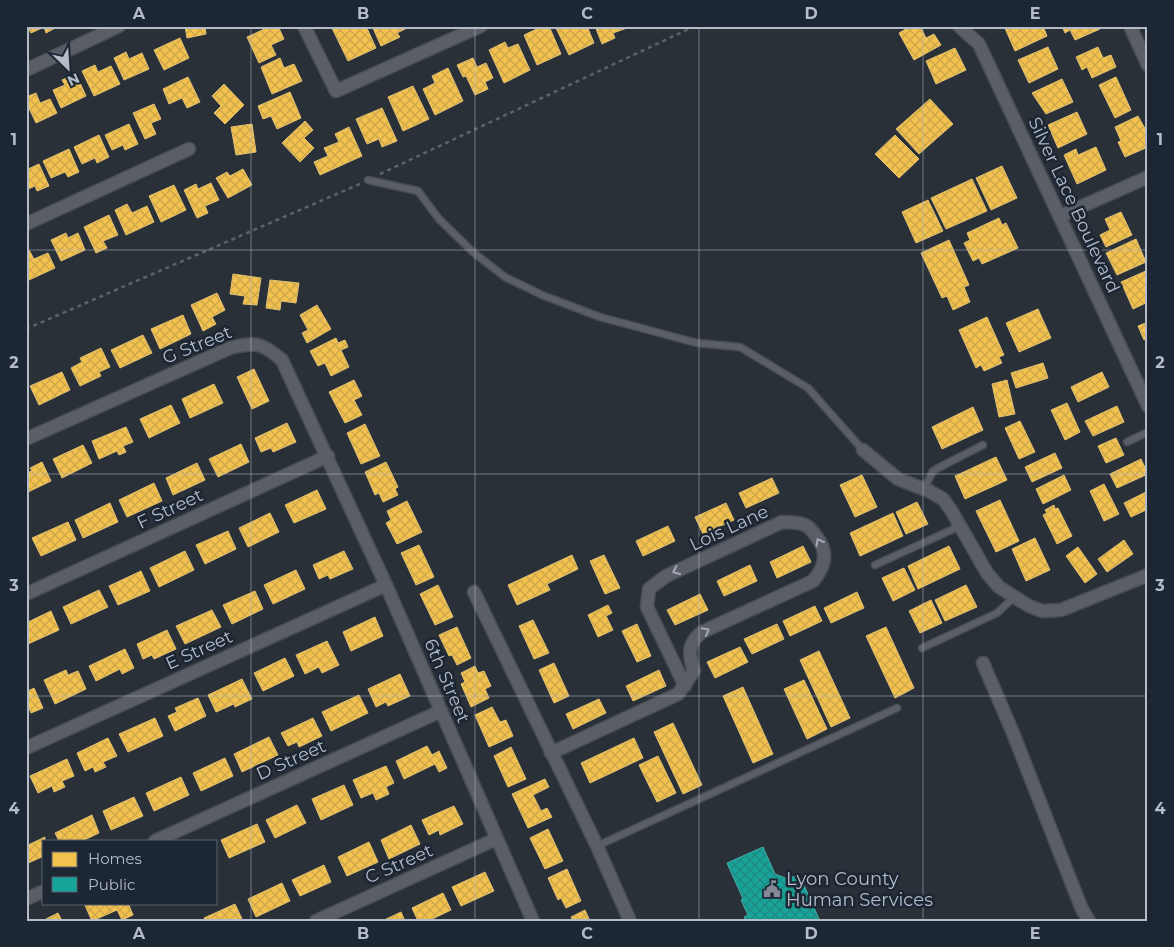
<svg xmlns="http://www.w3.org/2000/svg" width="1174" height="947" font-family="Montserrat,sans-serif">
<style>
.homes{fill:url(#homes-cross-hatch);stroke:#dfc073}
.public{fill:url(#public-cross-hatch);stroke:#46aaa7}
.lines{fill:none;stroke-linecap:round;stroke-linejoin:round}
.lane-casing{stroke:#484c53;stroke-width:9}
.street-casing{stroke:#484c53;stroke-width:15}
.path{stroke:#5d636a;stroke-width:2.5;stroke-dasharray:4 4;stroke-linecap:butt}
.lane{stroke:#5a5e66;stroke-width:6}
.street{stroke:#5a5e66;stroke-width:12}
.oneway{stroke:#a2a9b5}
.grid{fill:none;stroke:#b4bcc9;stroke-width:1;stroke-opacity:0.55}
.labels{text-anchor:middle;stroke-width:5;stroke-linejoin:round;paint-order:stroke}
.street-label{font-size:18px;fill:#b4bcc9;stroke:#1d2633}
.poi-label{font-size:18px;fill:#b4bcc9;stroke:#1d2633;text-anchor:start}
.neatline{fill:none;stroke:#b4bcc9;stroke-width:2}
.grid-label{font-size:16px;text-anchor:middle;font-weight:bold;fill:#b4bcc9}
</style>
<defs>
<pattern id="homes-cross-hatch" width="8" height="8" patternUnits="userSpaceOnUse" patternTransform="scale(1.25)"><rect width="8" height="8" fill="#f2c14e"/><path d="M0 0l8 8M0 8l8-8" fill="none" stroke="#cca64a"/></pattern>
<pattern id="public-cross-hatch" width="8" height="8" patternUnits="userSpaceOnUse" patternTransform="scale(1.25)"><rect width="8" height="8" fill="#17a398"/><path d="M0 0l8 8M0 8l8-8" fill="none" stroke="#1f8881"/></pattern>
</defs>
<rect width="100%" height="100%" fill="#2a3038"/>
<g class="homes">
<path d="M27,26H59L46,33L44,27L31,33Z"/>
<path d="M185,26H205L206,34L187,38Z"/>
<path d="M271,26H278L284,39L271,45L276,55L259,63L247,37Z"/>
<path d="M331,26H366L376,48L348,61Z"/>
<path d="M372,26H409V27L397,33L400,37L381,46Z"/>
<path d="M543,26H549L561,54L537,65L524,35Z"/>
<path d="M555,26H587L594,43L569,55Z"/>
<path d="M595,26H626L627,28L613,33L615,38L602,44Z"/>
<path d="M911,26H920L926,38L934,34L941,45L914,60L899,33Z"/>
<path d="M1004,26H1043L1047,36L1015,51Z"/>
<path d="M1062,26H1099L1100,29L1075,40L1070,30L1065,33Z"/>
<path d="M180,38L189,58L164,70L154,50Z"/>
<path d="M505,42L508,48L518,44L530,70L504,83L489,50Z"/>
<path d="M1048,47L1058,69L1029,83L1018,60Z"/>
<path d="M1098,47L1103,58L1111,55L1116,67L1092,78L1087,67L1082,70L1076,57Z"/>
<path d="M955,48L966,70L936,84L926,61Z"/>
<path d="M126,52L129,59L142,53L149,69L124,80L114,58Z"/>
<path d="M280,58L284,68L294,64L302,81L272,94L261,67Z"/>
<path d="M473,58L477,67L486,63L493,78L485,82L488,89L475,95L466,76L463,77L457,65Z"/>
<path d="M95,65L98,72L111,66L120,84L94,96L82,71Z"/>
<path d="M448,68L463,101L435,115L423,89L435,83L432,76Z"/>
<path d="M76,74L86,96L61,108L53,90L65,85L62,80Z"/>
<path d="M188,77L200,102L187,108L182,98L169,104L163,89Z"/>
<path d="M1116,77L1131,110L1115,118L1099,85Z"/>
<path d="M1062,79L1073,102L1046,114L1032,93Z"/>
<path d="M224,84L244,105L225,124L214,113L221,106L212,96Z"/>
<path d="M413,86L429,119L403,131L388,97Z"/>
<path d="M290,92L301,118L277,129L271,116L263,119L258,106Z"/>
<path d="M36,93L40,103L50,99L57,113L36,123L26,102V97Z"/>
<path d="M930,99L953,124L919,154L896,129Z"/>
<path d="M154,104L161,119L151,123L156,134L145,139L133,113Z"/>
<path d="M382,108L397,141L382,147L379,139L367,144L356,119Z"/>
<path d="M1077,112L1087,134L1058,148L1048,125Z"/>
<path d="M1138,116L1148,134V147L1125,157L1118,142L1121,141L1115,127Z"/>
<path d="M305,121L313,130L304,138L314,148L300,162L282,143Z"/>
<path d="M129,124L138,144L125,150L123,145L112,150L105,135Z"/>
<path d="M252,124L256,152L236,155L231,127Z"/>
<path d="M349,127L362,156L320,175L314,162L328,156L324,148L339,142L335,134Z"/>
<path d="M99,135L109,157L97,163L95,158L82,164L74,147Z"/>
<path d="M895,135L919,159L899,178L875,154Z"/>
<path d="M1096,147L1106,170L1077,184L1064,155L1076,149L1078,155Z"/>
<path d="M69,149L79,172L68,177L65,172L51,178L43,161Z"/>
<path d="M39,164L49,186L37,191L35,186L26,190V170Z"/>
<path d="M1002,166L1017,198L991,210L976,178Z"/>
<path d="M243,169L252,185L228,198L216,178L227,172L230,176Z"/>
<path d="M972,179L987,211L946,229L931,198Z"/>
<path d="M211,183L219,200L205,206L208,213L197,218L184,190L196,184L198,189Z"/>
<path d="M174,185L186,210L161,222L149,196Z"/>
<path d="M928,200L943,231L916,243L902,212Z"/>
<path d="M127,204L132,213L147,206L154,222L126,235L115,210Z"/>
<path d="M1121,212L1132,235L1106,247L1100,235L1110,230L1105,219Z"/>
<path d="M109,215L118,235L103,241L107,248L96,253L84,227Z"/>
<path d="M999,218L1002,225L1006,223L1018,248L982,264L979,258L973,261L964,243L970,240L967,233Z"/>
<path d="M66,233L68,238L78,233L85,250L61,261L51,240Z"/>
<path d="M1136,239L1146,262L1117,275L1106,253Z"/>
<path d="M949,240L969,285L964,287L970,302L953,310L947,296L942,298L921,253Z"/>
<path d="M29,250L34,259L48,253L55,268L29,280L26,274V251Z"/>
<path d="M1148,270V302L1133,309L1121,282Z"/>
<path d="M233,274L261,278L257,305L243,304L245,296L230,294Z"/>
<path d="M270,280L299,283L296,303L281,301L280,310L266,308Z"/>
<path d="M217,293L225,310L212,317L216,324L203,331L191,305Z"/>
<path d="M317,305L331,329L307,343L302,333L308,330L300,315Z"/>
<path d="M1038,309L1051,338L1019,352L1006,323Z"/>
<path d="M183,315L191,334L160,349L151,329Z"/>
<path d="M987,317L1004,355L999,357L1002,363L984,371L981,365L976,368L959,330Z"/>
<path d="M1148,322V338L1144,340L1138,326Z"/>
<path d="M143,335L152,353L120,368L111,350Z"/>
<path d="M336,338L338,343L345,340L348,347L341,350L349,367L331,376L325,363L318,366L310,351Z"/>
<path d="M101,348L110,367L99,372L101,376L80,386L71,368L82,362L80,358Z"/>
<path d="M1043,363L1048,378L1016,388L1011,373Z"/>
<path d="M254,369L269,401L252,409L237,377Z"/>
<path d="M62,372L70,390L39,405L30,386Z"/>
<path d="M1102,372L1109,387L1078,402L1071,387Z"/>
<path d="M354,380L362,396L354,400L362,415L345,423L329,392Z"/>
<path d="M1007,380L1015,414L999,417L992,384Z"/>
<path d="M214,384L223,403L190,418L182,399Z"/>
<path d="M1067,403L1080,432L1065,440L1051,410Z"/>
<path d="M171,405L180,423L149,438L140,419Z"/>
<path d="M1117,406L1124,422L1093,436L1085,421Z"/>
<path d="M973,407L983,430L942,449L932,427Z"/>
<path d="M1020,421L1035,452L1019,459L1005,428Z"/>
<path d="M287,423L296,442L273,452L271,448L261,452L255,438Z"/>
<path d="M365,424L380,456L361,464L347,433Z"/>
<path d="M126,427L133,442L123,446L126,452L119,455L117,451L99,459L92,441Z"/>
<path d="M1116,438L1124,455L1106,463L1098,446Z"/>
<path d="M241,444L249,462L218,477L209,459Z"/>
<path d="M83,445L92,463L62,478L53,459Z"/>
<path d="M1055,453L1062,468L1032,482L1025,467Z"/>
<path d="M996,457L1007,480L965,499L955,476Z"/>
<path d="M1141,459L1148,474L1117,488L1110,474Z"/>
<path d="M42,462L51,481L26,493V473L32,471L30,468Z"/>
<path d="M386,462L398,487L395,489L398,495L383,502L379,493L375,495L365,472Z"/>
<path d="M197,463L205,480L173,495L166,478Z"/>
<path d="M862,475L877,507L855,517L840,485Z"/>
<path d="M1064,475L1071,490L1043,504L1036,489Z"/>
<path d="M772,478L779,493L746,508L739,493Z"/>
<path d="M154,483L162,501L127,517L119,500Z"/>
<path d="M1104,484L1119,514L1104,521L1090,491Z"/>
<path d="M317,490L326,509L294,523L285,505Z"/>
<path d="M1148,491V509L1131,517L1124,503Z"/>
<path d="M1000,500L1019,541L996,552L976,511Z"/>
<path d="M407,501L422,532L397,544L386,523L391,520L387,511Z"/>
<path d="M917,502L928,524L906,534L896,512Z"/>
<path d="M110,503L118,522L83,538L75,520Z"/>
<path d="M726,503L734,520L703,534L695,517Z"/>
<path d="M1054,505L1055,509L1058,508L1072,536L1057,544L1043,515L1047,513L1045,510Z"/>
<path d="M270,513L279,532L248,547L239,528Z"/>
<path d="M893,513L903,536L860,556L850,533Z"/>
<path d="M68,522L76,540L41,556L32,538Z"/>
<path d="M668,526L675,541L643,556L636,541Z"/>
<path d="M228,531L236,549L205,564L196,545Z"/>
<path d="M1035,538L1050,570L1026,581L1012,549Z"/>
<path d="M1124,540L1133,554L1107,572L1098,559Z"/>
<path d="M419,545L434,577L416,585L401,553Z"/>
<path d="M803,546L811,562L777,578L770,562Z"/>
<path d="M949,546L960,569L918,589L908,566Z"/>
<path d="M1078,547L1097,574L1085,583L1066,556Z"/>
<path d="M185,551L194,570L159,587L150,568Z"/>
<path d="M344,551L353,569L330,579L328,575L319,579L313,565Z"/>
<path d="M572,555L578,569L547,584L550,590L517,605L508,585Z"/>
<path d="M604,555L620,588L605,594L590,561Z"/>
<path d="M750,565L757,581L724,596L717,581Z"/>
<path d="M904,568L915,590L893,601L882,578Z"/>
<path d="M296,570L305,589L273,604L264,585Z"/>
<path d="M141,571L150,591L118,605L109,586Z"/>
<path d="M438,585L453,617L435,625L420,594Z"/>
<path d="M966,585L977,607L945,621L935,600Z"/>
<path d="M99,590L108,607L71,624L63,607Z"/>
<path d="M255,591L263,609L232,624L223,605Z"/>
<path d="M857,592L864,608L831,623L824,608Z"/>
<path d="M700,594L708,610L675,625L667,610Z"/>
<path d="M931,600L942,623L920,633L909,611Z"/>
<path d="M608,605L612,613L606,616L613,630L598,637L588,615Z"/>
<path d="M815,606L822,621L790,636L783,621Z"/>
<path d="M212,610L221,627L185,644L176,626Z"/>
<path d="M51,611L59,630L28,644L26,623Z"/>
<path d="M375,617L383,636L351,651L343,632Z"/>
<path d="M533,620L549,653L534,659L519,626Z"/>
<path d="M637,624L651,656L637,662L622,631Z"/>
<path d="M777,624L784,639L752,654L744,639Z"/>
<path d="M457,627L471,658L457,665L452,655L449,656L439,635Z"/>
<path d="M886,627L914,688L895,698L866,636Z"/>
<path d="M167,630L176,649L154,659L152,655L143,659L137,644Z"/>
<path d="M327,641L339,665L322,673L319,667L305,674L296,655Z"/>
<path d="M740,647L748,662L715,678L707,662Z"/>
<path d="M125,649L134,668L122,674L120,669L96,681L89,666Z"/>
<path d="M819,651L850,718L831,727L800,660Z"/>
<path d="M285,658L294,676L263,691L254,673Z"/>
<path d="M554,663L569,696L554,703L539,670Z"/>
<path d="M475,666L478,673L484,671L491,686L485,689L489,698L471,707L461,684L465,682L461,673Z"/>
<path d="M66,670L68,675L78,671L86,689L55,704L44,680Z"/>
<path d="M659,670L666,686L633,701L626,686Z"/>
<path d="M400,674L410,696L388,706L386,702L376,707L368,689Z"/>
<path d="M242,679L252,699L235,707L234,704L216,712L208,695Z"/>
<path d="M804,680L827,729L807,739L784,689Z"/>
<path d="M743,687L773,754L753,763L723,696Z"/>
<path d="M34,688L43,708L31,713L29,708L26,709V692Z"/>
<path d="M359,695L368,713L331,731L322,712Z"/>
<path d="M198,698L206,716L175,731L168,716L177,712L175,708Z"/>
<path d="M599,699L606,713L573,729L566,714Z"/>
<path d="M492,707L500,722L506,720L513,736L489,747L475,715Z"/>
<path d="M155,718L163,736L128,752L119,734Z"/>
<path d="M313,718L322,736L299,747L297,742L288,746L281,733Z"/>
<path d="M673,723L702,785L683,794L654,732Z"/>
<path d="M269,737L278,755L242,772L234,754Z"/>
<path d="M108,738L117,756L103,762L106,767L95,772L93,767L85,771L77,753Z"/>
<path d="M634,738L643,758L590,783L581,763Z"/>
<path d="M427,746L432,755L439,751L447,768L439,772L435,764L404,779L396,761Z"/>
<path d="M511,747L526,779L508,787L494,756Z"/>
<path d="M658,756L676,793L657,802L639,765Z"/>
<path d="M225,758L233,776L201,791L193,773Z"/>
<path d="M67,759L74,776L62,781L65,787L54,792L52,786L38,793L30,776Z"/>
<path d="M386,766L394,783L386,787L389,794L376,800L373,793L361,798L353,780Z"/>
<path d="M181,777L189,795L154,811L146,793Z"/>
<path d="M545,779L549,787L533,795L541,811L547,808L552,817L528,828L512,794Z"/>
<path d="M344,785L353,805L321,820L312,799Z"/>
<path d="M134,797L143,816L111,830L103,811Z"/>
<path d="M297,805L306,823L275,838L266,820Z"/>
<path d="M454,806L463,824L440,835L439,830L429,835L422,820Z"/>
<path d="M92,815L99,833L82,841H59L55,833Z"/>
<path d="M257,824L265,842L229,858L221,840Z"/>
<path d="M411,825L420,844L389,859L381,840Z"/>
<path d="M548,829L563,861L545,869L530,838Z"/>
<path d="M45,837L44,856L26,864V846Z"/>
<path d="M369,842L378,862L347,876L338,857Z"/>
<path d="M324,865L331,882L300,896L292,880Z"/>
<path d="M567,869L581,901L566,908L561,898L558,900L548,878Z"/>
<path d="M485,872L494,891L461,906L452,887Z"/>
<path d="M282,883L290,901L256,917L248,899Z"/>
<path d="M443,893L451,910L428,921H418L412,908Z"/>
<path d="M84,903H128L133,915L122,920L117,910L92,921Z"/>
<path d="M235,904L243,921H206L204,918Z"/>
<path d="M585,910L590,921H573L571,917Z"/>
<path d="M401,912L405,921H382Z"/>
<path d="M58,913L62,921H47L46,919Z"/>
</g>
<path class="public" d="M763,847L775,874L788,879L799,874L820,921H746L744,917L748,915L741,900L743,899L727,863Z"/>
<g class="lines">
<g class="lane-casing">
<g id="lane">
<path d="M368,180L418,191L439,219L474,253L505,277L542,295L600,317L697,343L740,347L808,388L863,450"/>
<path d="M1127,442L1148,432"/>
<path d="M924,489L933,471L940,467L983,445"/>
<path d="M875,565L960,526"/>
<path d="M922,648L997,613L1013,598"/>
<path d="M597,846L897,708"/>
</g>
</g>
<g class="street-casing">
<g id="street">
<path d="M304,26L336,91L481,26"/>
<path d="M959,26L979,44L1148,406"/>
<path d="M1130,26L1148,65"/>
<path d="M26,70L119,26"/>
<path d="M1060,216L1148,177"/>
<path d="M26,224L189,149"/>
<path d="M26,439L230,348C256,342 261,342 282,360L386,585L533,921"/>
<path d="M863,450L898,479L929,491L943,499L951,510L987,573L999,587L1029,606L1042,611L1061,610L1148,575"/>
<path d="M474,592L597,846L630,921"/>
<path d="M26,594L328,456"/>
<path d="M983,663L1013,733L1081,907L1089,921"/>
<path d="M26,748L386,585"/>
<path d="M551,753L678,694L694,671C688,654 688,643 702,632L813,581C825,567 829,552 816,536C813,532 810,527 805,525C798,522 790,522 782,522L666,576L649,589L647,607L685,686"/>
<path d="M155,841L441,711"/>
<path d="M26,899L44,891"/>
<path d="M316,921L496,839"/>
</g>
</g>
<g class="path">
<path d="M380,174L695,26"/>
<path d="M26,329L362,183"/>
</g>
<use href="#lane" class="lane"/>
<use href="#street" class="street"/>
</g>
<defs><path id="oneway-chevron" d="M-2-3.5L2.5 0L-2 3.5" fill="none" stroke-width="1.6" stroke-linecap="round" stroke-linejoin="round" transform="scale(1.25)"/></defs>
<g class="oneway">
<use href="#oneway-chevron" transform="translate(819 542) rotate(-119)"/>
<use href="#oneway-chevron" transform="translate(676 571) rotate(155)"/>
<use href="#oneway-chevron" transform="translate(706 631) rotate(-28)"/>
</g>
<path class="grid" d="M251,26V921M475,26V921M699,26V921M923,26V921M26,250H1148M26,474H1148M26,696H1148"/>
<defs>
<g id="civic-bare" transform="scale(1.35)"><path d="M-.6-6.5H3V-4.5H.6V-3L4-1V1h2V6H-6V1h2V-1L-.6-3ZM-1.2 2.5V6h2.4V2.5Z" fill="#848b96" stroke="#1d2633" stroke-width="2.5" paint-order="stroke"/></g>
</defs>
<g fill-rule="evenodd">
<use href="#civic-bare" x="772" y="889"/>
</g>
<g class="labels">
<g class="street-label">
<text transform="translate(1074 205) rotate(65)" y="6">Silver Lace Boulevard</text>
<text transform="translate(197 345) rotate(-22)" y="6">G Street</text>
<text transform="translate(170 509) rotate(-25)" y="6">F Street</text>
<text transform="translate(729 528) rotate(-25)" y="6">Lois Lane</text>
<text transform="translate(199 650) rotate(-24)" y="6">E Street</text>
<text transform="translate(447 681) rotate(67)" y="6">6th Street</text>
<text transform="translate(291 760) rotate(-24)" y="6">D Street</text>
<text transform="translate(399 864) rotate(-24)" y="6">C Street</text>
</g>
<g class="poi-label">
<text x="786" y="885">Lyon County<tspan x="786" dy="21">Human Services</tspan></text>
</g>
</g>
<rect width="1174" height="947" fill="none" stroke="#1d2633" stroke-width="55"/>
<rect x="42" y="840" width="175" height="65" fill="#1d2633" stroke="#59626f"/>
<rect x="52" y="852" width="25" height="15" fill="#f2c14e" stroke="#59626f"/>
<text x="88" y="864" font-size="15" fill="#b4bcc9">Homes</text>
<rect x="52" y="877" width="25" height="15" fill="#17a398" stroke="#59626f"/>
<text x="88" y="890" font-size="15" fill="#b4bcc9">Public</text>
<g transform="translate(68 68) rotate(155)" stroke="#1d2633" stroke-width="4" paint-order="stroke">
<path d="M0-4L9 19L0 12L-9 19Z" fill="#b4bcc9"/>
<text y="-8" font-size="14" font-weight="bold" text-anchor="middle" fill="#b4bcc9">N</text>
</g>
<rect x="28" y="28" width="1118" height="892" class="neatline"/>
<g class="grid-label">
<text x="139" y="19">A</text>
<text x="363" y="19">B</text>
<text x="587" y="19">C</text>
<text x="811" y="19">D</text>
<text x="1035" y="19">E</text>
<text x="14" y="145">1</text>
<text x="1160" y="145">1</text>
<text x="14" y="368">2</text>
<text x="1160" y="368">2</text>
<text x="14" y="591">3</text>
<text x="1160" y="591">3</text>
<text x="14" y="814">4</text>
<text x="1160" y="814">4</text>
<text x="139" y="939">A</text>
<text x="363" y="939">B</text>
<text x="587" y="939">C</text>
<text x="811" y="939">D</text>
<text x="1035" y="939">E</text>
</g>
</svg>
